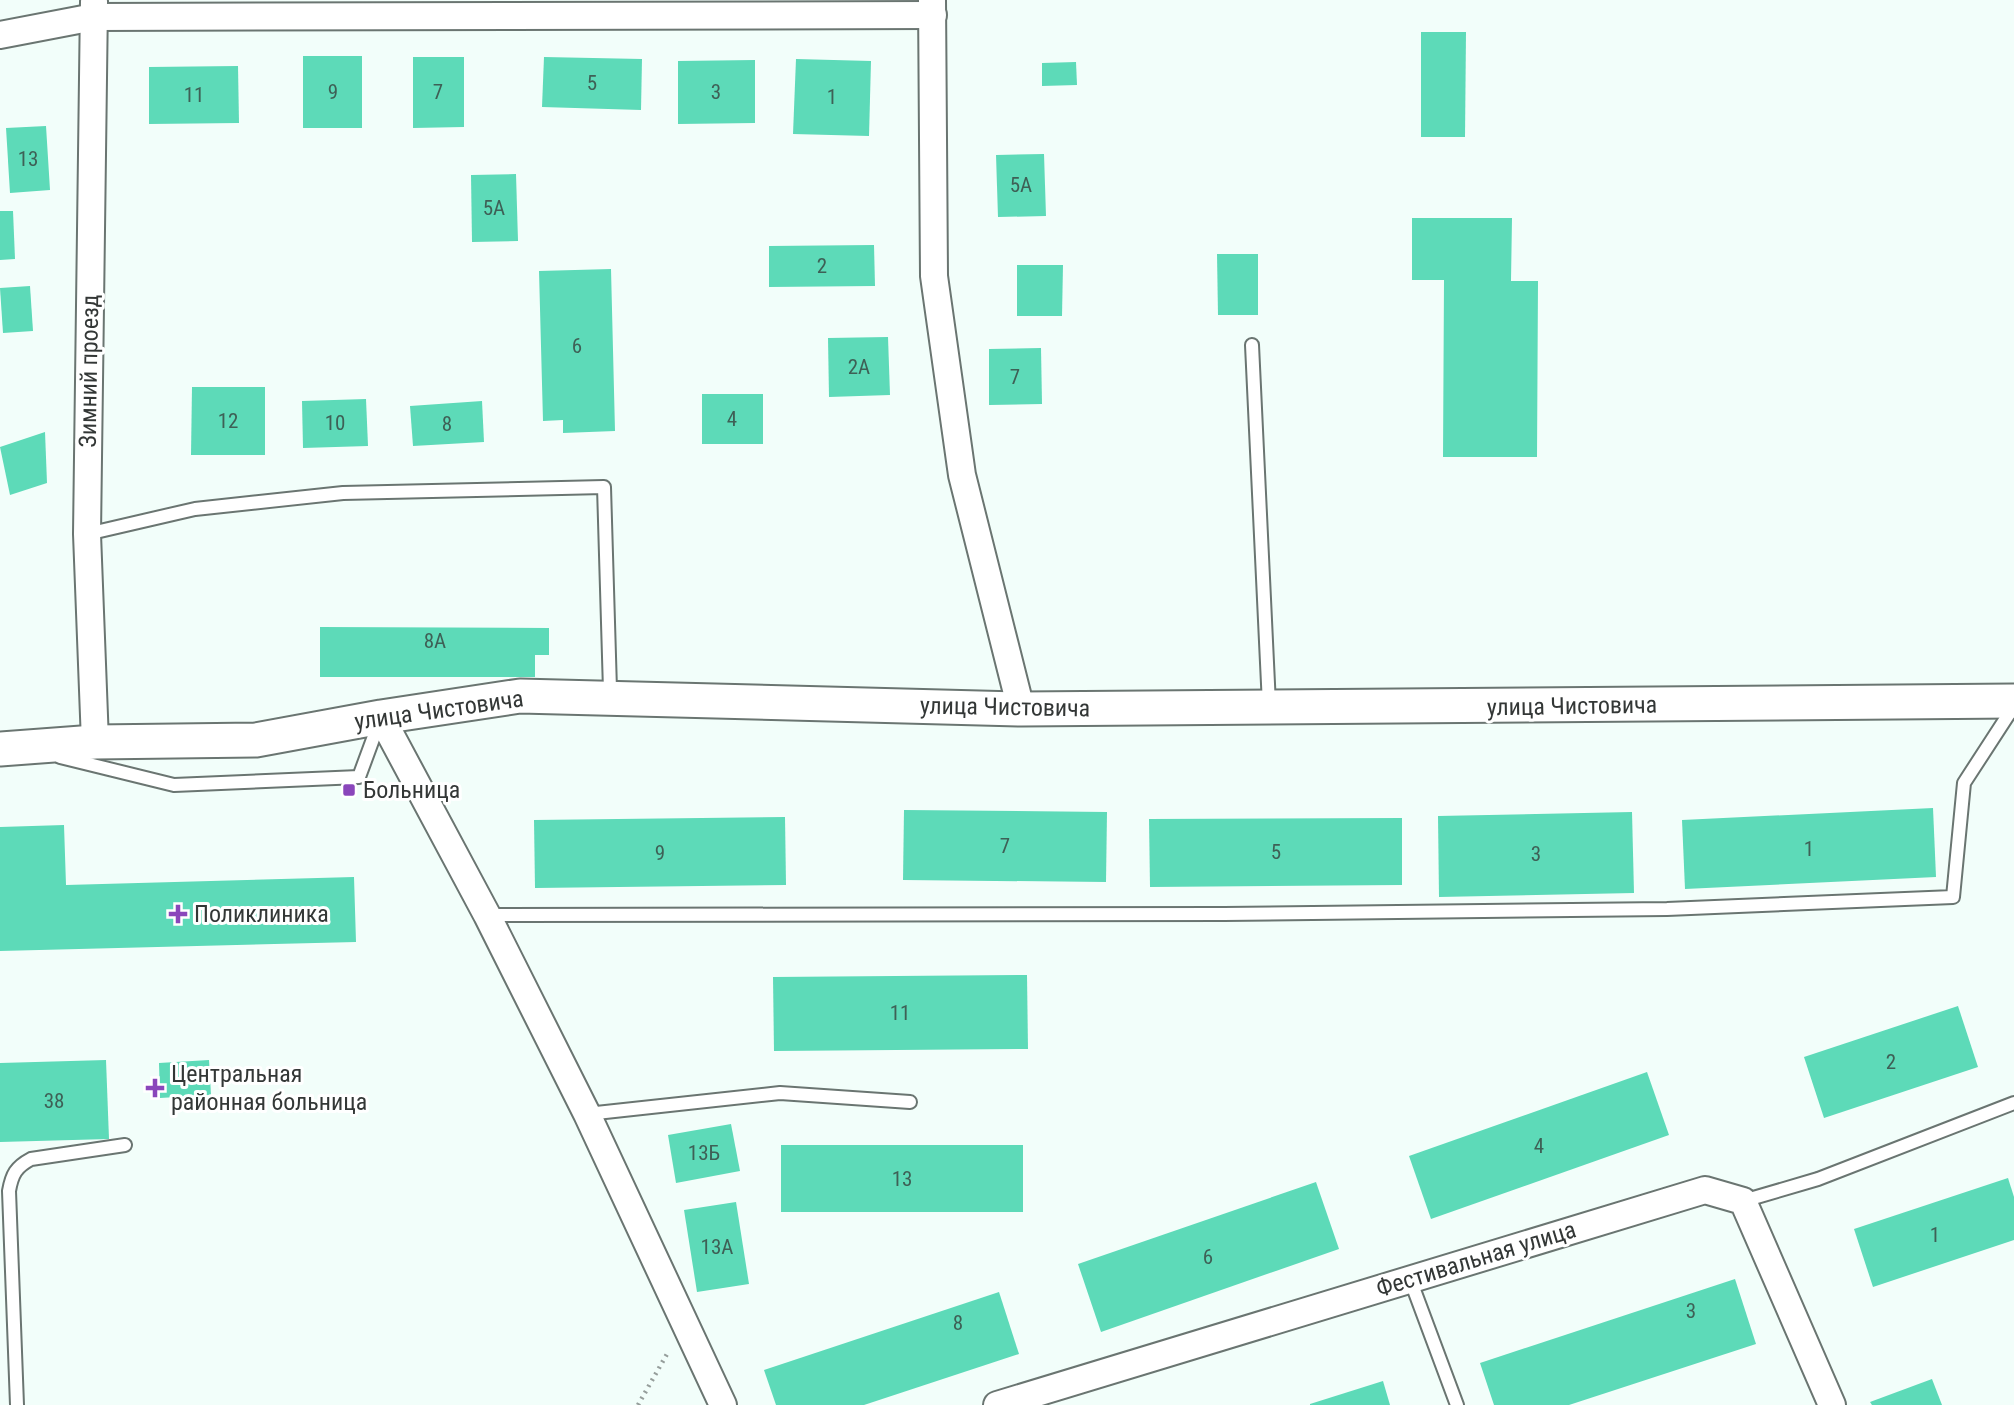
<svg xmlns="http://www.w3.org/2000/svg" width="2014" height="1405" font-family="'Roboto Condensed',sans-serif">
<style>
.building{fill:#5ddab8}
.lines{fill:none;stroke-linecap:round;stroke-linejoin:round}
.service-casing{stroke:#6a7571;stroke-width:16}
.minor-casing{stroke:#6a7571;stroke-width:30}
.tertiary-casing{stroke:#6a7571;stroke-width:37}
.path{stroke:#969e9b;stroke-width:4.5;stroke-dasharray:2 5;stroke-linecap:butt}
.service{stroke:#fff;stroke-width:12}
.minor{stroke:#fff;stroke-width:26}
.tertiary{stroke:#fff;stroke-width:33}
.poi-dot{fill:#8a46bb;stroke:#fff;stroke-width:2.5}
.labels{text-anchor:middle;stroke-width:6;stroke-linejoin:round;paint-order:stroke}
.number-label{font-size:21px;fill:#3e6056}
.street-label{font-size:24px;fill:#333736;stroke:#fff}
.poi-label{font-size:24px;fill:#333736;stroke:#fff;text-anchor:start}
</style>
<rect width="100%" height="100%" fill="#f2fefa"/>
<g class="building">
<path d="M1421,32H1466L1465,137H1421Z"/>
<rect x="303" y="56" width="59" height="72"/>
<path d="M413,57H464V127L413,128Z"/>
<path d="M544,57L642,59L641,110L542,107Z"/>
<path d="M796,59L871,61L869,136L793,134Z"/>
<path d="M755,60V123L678,124V61Z"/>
<path d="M1076,62L1077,85L1042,86V63Z"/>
<path d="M238,66L239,123L149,124V67Z"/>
<path d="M46,126L50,190L10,193L6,128Z"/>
<path d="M1044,154L1046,216L998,217L996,155Z"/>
<path d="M516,174L518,241L472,242L471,175Z"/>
<path d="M0,211H13L15,259L0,260Z"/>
<path d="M1412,218H1512L1511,281H1538L1537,457H1443L1444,280H1412Z"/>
<path d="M874,245L875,286L769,287V246Z"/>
<path d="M1217,254H1258V315H1218Z"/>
<path d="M1017,265H1063L1062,316H1017Z"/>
<path d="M611,269L615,431L563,433V420L543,421L539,271Z"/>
<path d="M30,286L33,331L3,333L0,288Z"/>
<path d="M888,337L890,395L829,397L828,338Z"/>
<path d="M1041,348L1042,404L989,405V349Z"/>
<path d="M192,387H265V455H191Z"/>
<rect x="702" y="394" width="61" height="50"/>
<path d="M366,399L368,446L303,448L302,401Z"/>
<path d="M482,401L484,442L413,446L410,406Z"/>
<path d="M45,432L47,483L10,495L0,447Z"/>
<path d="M320,627L549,628V655H535V677H320Z"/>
<path d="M1933,808L1936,877L1685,889L1682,820Z"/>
<path d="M904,810L1107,812L1106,882L903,880Z"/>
<path d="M1632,812L1634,893L1439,897L1438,816Z"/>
<path d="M785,817L786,885L535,888L534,820Z"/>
<path d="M1402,818V885L1150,887L1149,819Z"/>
<path d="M64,825L66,885L354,877L356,942L0,951V827Z"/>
<path d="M1027,975L1028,1049L774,1051L773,977Z"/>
<path d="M1958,1006L1978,1067L1824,1118L1804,1057Z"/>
<path d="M106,1060L109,1139L0,1142V1063Z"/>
<path d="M209,1060L211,1095L160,1098L159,1063Z"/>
<path d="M1647,1072L1669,1135L1431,1219L1409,1156Z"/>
<path d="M731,1124L740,1171L676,1183L668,1135Z"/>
<rect x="781" y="1145" width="242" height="67"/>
<path d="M2008,1178L2014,1197V1240L1873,1287L1854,1229Z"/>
<path d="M1316,1182L1339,1249L1101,1332L1078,1264Z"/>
<path d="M736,1202L749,1284L697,1292L684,1210Z"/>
<path d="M1735,1279L1756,1344L1569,1405H1494L1480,1363Z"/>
<path d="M999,1292L1019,1354L864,1405H776L764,1370Z"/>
<path d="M1932,1379L1942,1405H1872L1870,1402Z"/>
<path d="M1383,1381L1390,1405H1310V1404Z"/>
</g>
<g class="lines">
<g class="service-casing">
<g id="service">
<path d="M1252,345L1269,705"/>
<path d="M87,534L195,509L343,493L604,487L610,690"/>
<path d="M60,757L174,785L359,777L380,720"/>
<path d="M488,915L1224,914L1667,909L1953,897L1964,783L2014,706"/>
<path d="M587,1114L780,1093L910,1102"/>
<path d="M1743,1201L1818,1179L2014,1103"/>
<path d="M1410,1279L1457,1405"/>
<path d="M17,1405L9,1191C12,1174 16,1167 31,1159L125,1145"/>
</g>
</g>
<g class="minor-casing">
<g id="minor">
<path d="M932,0L934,276L962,475L1021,709"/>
<path d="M94,2L87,534L95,742"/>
<path d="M0,35L94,17L933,15"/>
<path d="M381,717L487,915L587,1114L723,1405"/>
<path d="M997,1405L1705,1190L1743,1201L1832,1405"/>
</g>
</g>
<g class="tertiary-casing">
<path id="tertiary" d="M0,749L95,742L256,740L381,717L520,696L1021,709L2014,701"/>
</g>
<path class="path" d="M638,1405L667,1354"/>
<use href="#service" class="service"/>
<use href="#minor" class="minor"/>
<use href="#tertiary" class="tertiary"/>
</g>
<g class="poi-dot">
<rect x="342" y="783" width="14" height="14" rx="3.5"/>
<path d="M174.5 903.5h7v7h7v7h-7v7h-7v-7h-7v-7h7z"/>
<path d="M151.5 1077.5h7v7h7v7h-7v7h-7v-7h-7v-7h7z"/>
</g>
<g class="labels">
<g class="number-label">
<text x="592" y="90">5</text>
<text x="333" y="99">9</text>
<text x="438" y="99">7</text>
<text x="716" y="99">3</text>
<text x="194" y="102">11</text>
<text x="832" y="104">1</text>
<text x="28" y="166">13</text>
<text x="1021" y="192">5А</text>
<text x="494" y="215">5А</text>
<text x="822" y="273">2</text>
<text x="577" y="353">6</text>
<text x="859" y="374">2А</text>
<text x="1015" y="384">7</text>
<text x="732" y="426">4</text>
<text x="228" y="428">12</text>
<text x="335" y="430">10</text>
<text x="447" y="431">8</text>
<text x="435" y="648">8А</text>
<text x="1005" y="853">7</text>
<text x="1809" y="856">1</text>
<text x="1276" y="859">5</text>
<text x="660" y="860">9</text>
<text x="1536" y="861">3</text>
<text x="900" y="1020">11</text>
<text x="1891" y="1069">2</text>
<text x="54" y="1108">38</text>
<text x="1539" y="1153">4</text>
<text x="704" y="1160">13Б</text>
<text x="902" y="1186">13</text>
<text x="1935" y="1242">1</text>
<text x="717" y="1254">13А</text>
<text x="1208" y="1264">6</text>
<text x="1691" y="1318">3</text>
<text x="958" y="1330">8</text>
</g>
<g class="street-label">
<text transform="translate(89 371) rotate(-89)" y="8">Зимний проезд</text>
<text transform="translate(1572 706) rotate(-1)" y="8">улица Чистовича</text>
<text transform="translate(1005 707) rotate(1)" y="8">улица Чистовича</text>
<text transform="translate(439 710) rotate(-8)" y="8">улица Чистовича</text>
<text transform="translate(1476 1259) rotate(-17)" y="8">Фестивальная улица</text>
</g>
<g class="poi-label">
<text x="363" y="798">Больница</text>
<text x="194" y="922">Поликлиника</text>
<text x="171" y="1082">Центральная<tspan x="171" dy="28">районная больница</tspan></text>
</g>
</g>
</svg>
